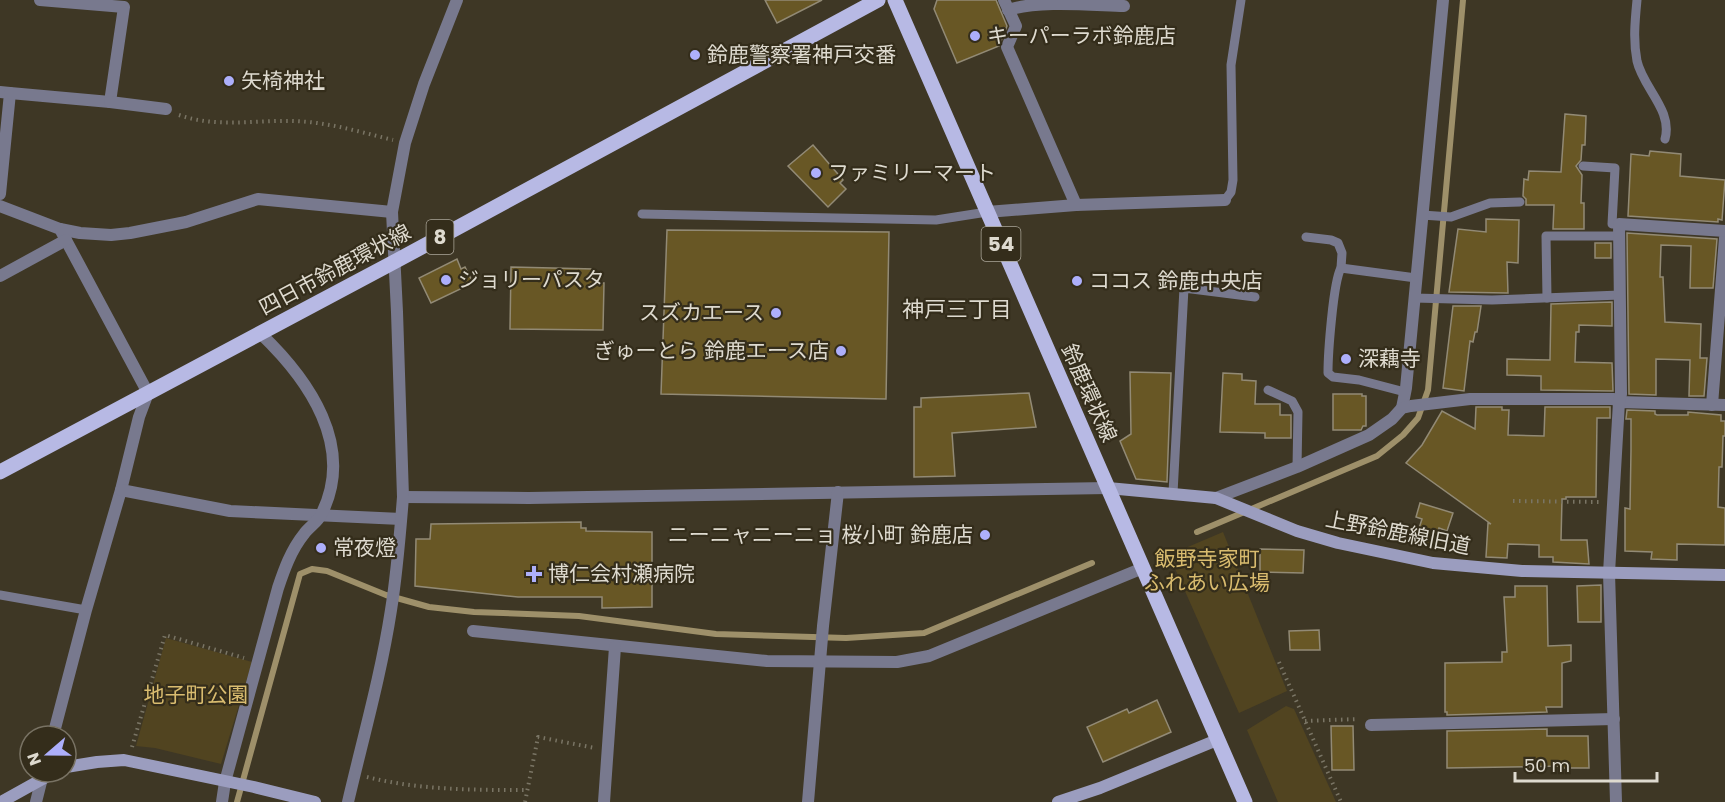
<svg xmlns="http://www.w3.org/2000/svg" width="1725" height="802" font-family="Poppins,'Noto Sans JP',sans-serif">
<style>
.green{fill:#514420}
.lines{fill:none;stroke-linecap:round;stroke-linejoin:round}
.stream{stroke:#9e906a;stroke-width:6}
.building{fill:#685725;stroke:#928a75;stroke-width:1.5}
.path{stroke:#7a7565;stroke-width:4;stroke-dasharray:1.5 4.5;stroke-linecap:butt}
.lane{stroke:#78798e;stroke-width:9}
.street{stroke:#78798e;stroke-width:12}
.secondary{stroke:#9b9dbf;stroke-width:12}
.primary{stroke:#b7b9e4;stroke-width:15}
.poi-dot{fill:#adaffb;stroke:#342d1b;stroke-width:2}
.labels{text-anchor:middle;stroke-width:4.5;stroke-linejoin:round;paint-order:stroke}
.shield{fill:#342d1b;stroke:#aba699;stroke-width:1.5}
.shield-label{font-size:20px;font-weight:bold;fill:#dedacf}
.poi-label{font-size:21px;fill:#dedacf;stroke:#342d1b;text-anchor:start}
.street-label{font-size:21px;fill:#dedacf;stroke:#342d1b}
.park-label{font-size:21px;fill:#d9bc6f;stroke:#342d1b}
.neighbourhood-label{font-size:22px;fill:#dedacf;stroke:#342d1b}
</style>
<rect width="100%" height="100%" fill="#3e3725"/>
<g class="green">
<path d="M1223,532L1287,691L1239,713L1169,555Z"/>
<path d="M166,638L252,662L221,764L155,748L136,746Z"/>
<path d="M1286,706L1294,709L1336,802H1278L1247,730Z"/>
</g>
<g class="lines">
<g class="stream">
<path d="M1197,532L1377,456L1403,435L1418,418L1428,390L1463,0"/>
<path d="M237,802L300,574L312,569L327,571L386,595L429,607L474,612L579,616L716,634L846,638L924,633L1092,563"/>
</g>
</g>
<g class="building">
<path d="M765,0H822L777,23Z"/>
<path d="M937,0H996L1007,26L999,46L957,63L934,9Z"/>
<path d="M1565,114L1586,116L1585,145H1582L1581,160L1576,166L1582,175L1581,203H1584V229H1553L1554,205H1526V199L1523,196L1524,179L1528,180L1529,171L1561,172Z"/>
<path d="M813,145L843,180L840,183L846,189L828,207L788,166Z"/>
<path d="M1650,151L1681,154L1680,176L1725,180L1722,220L1718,219V222L1628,216L1631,154L1649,156Z"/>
<path d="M1486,219L1519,220L1518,263L1507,262L1508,293L1449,292L1458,229L1486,232Z"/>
<path d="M667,230L889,232L886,399L661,394Z"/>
<path d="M1627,233L1717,239L1713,288H1690L1691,246L1661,245L1660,277H1663L1665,322L1701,324L1700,358H1707L1704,396H1689L1690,360L1656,359V395L1629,394Z"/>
<rect x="1595" y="243" width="16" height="15"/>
<path d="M457,259L461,269L465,267L473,283L431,303L419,278Z"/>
<path d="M511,267L594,269V283H604L603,330L510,329Z"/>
<path d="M1612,302V326L1579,325V332H1576L1575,362L1612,363L1613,391L1541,390V376L1507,375V359L1550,360L1551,304Z"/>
<path d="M1453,306H1481L1477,332H1475L1473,342L1470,341L1464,391L1443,388Z"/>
<path d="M1130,372L1171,373L1167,482L1136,479L1120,441L1131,434Z"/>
<path d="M1223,373L1242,374V380L1256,381L1255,404H1280V415H1291V438H1265V433L1220,432Z"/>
<path d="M1029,393L1036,427L952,433L955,476L914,477V407H921V398Z"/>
<path d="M1333,394H1362V396H1366V426H1363L1361,430H1333Z"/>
<path d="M1476,407H1502V410H1509L1508,435L1544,436L1545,407H1610V418H1597L1596,497H1566V499H1562L1561,540H1587L1589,564L1553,562V557H1539V545L1508,544L1507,558L1486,557L1488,523L1491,524L1406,463L1422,445L1442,411L1475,429Z"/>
<path d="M1627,410L1655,411V414L1657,415H1688V412L1721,415V421H1725V436H1723L1722,467H1719L1718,507L1725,508V545L1677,544V560L1651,559L1652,552L1625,551V508L1630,509L1631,450V419H1626Z"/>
<path d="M1420,503L1453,513L1447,531L1439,528L1434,546L1415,541L1422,519L1416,517Z"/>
<path d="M581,522V528H586V531L652,532V607L602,608V597H518L415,586L416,539H430L431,524Z"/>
<path d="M1260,549L1304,550L1303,573L1260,572Z"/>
<path d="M1601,585V622H1578L1577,586Z"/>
<path d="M1515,586H1547L1548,646L1571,645V661L1562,663V707H1546L1547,712L1447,715V712H1445V663L1502,662V652H1507L1504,597H1515Z"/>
<path d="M1319,630L1320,650H1290L1289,631Z"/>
<path d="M1157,700L1171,732L1103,762L1087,727L1127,709L1129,713Z"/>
<path d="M1331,726H1353L1354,770H1332Z"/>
<path d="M1547,729V736H1588L1589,768H1563V766L1447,768V731Z"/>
</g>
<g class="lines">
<g class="path">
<path d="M179,115C216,128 255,120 293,121C328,122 360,132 393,140"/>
<path d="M1513,501L1599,502"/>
<path d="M1279,662L1341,802"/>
<path d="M1305,721L1358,719"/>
<path d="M132,747L165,635L244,658"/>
<path d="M367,777C419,790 472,790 526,790"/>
<path d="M525,802L538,737L595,748"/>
</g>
<g class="lane">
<path d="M1637,0C1635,21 1633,40 1637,61C1643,88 1673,110 1665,139"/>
<path d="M1583,166L1615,168L1612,224H1619"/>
<path d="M1225,200L1231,192L1233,180L1231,65L1241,0"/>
<path d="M642,214L936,220L987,212"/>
<path d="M1422,215L1451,217L1490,203L1520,202"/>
<path d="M1306,237L1331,240L1338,243L1342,253L1341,268"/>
<path d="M1414,298L1492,300L1620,295"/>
<path d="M1547,298L1546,236H1619"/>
<path d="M1268,390L1292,401L1298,412L1297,467"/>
<path d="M1405,392L1359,380L1333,377L1328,373C1328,355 1333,282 1341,268L1416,278"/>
<path d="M1173,493L1184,288L1255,297"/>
<path d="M0,595L86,610"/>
</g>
<g class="street">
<path d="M1004,0L1016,26L1007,47L1076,205"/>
<path d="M1008,10C1038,0 1090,5 1124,6"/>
<path d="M0,92L10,93L0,194"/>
<path d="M10,93L110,102L124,7L40,0"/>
<path d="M110,102L166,109"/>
<path d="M0,206L60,229L148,393L139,417L121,490L86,610L53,736"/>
<path d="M987,212L1076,205L1225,200"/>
<path d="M60,229L80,233L111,235L130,233L186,222L258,199L392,212"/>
<path d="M0,276L66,240"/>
<path d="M1712,405L1725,238"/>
<path d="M1402,408L1406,388L1443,0"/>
<path d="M121,490L230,511L401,519"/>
<path d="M403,497L529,498L1108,488"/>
<path d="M1216,498L1297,467L1369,435L1392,419L1402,408L1411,406L1470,399H1614L1619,402L1725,405"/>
<path d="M473,631L767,661L897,662L929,656L1143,568"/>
<path d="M1371,725L1614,719"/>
<path d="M36,802L43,774"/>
<path d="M222,802L225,782L278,588C284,570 291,550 304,534C309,527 318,522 322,513C355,446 309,380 261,334"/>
<path d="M348,802C363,738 381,675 391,610C397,573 400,535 403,497L397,312L392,212L405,143L424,84L457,0"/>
<path d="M604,802L615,647"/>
<path d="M808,802L823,626L838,492"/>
<path d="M1616,802L1609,573L1619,402L1621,394L1619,224L1725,231"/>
</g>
<g class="secondary">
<path d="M1108,488L1216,498L1297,531L1338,543L1433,563L1522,571L1725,575"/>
<path d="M66,767L97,762L124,760L254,787L315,802"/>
<path d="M1,802L55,772"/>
<path d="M1058,802L1100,788L1217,740"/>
</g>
<g class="primary">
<path d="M895,0L1245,802"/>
<path d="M0,472L394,262L878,0"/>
</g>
</g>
<g class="poi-dot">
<circle cx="975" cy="36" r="6"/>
<circle cx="695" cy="55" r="6"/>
<circle cx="229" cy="81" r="6"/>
<circle cx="816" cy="173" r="6"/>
<circle cx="446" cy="280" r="6"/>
<circle cx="1077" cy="281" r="6"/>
<circle cx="776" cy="313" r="6"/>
<circle cx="841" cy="351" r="6"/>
<circle cx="1346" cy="359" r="6"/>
<circle cx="985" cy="535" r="6"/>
<circle cx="321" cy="548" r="6"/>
<path d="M531 565h6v6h6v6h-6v6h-6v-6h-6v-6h6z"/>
</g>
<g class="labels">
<g class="shield">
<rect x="426.5" y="220" width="27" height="34" rx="4.5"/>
<rect x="981.5" y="227" width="39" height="34" rx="4.5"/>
</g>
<g class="shield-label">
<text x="440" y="244">8</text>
<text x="1001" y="251">54</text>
</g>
<g class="poi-label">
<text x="987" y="43">キーパーラボ鈴鹿店</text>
<text x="707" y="62">鈴鹿警察署神戸交番</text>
<text x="241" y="88">矢椅神社</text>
<text x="828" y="180">ファミリーマート</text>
<text x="458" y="287">ジョリーパスタ</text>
<text x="1089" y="288">ココス 鈴鹿中央店</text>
<text x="764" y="320" text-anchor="end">スズカエース</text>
<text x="829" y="358" text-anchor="end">ぎゅーとら 鈴鹿エース店</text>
<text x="1358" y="366">深藕寺</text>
<text x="973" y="542" text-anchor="end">ニーニャニーニョ 桜小町 鈴鹿店</text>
<text x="333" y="555">常夜燈</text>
<text x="548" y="581">博仁会村瀬病院</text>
</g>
<g class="street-label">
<text transform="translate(335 270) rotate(-28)" y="7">四日市鈴鹿環状線</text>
<text transform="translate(1089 393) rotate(66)" y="7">鈴鹿環状線</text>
<text transform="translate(1398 533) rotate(11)" y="7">上野鈴鹿線旧道</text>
</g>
<g class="park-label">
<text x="1207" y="566">飯野寺家町<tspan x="1207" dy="24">ふれあい広場</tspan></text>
<text x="196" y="702">地子町公園</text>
</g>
<g class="neighbourhood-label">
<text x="957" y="317">神戸三丁目</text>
</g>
</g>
<g transform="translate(48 754) rotate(250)"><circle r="28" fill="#342d1b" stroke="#787263" stroke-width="1.5"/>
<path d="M0-4.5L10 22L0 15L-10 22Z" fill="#adaffb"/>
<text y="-9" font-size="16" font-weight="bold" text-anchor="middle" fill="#dedacf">N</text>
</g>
<path d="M1515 772v9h142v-9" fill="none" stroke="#dedacf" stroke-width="3"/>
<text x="1524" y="772" font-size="18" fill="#dedacf" stroke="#342d1b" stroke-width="4.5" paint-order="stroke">50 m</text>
</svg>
